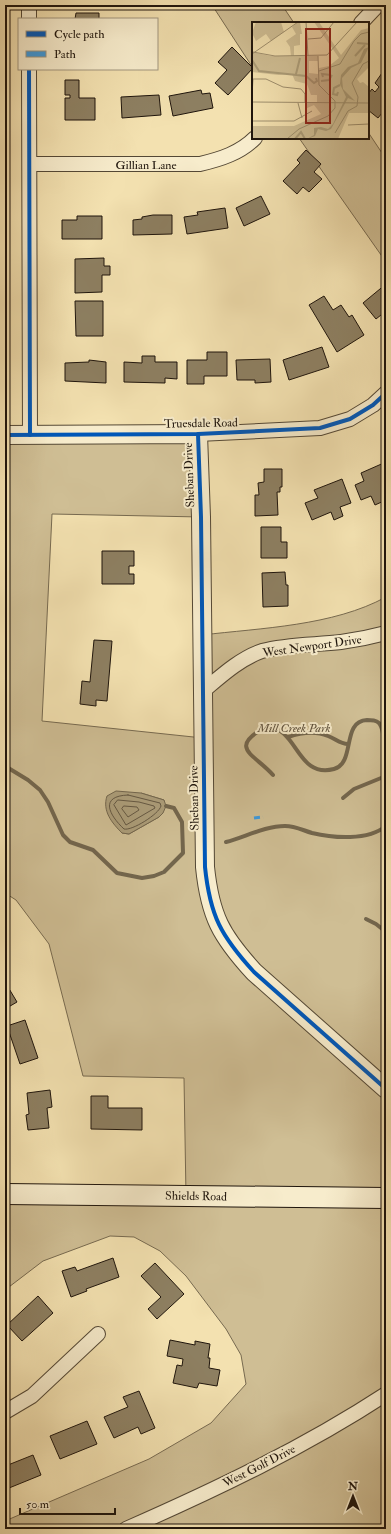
<svg xmlns="http://www.w3.org/2000/svg" width="391" height="1534" font-family="'IM FELL Double Pica',serif">
<style>
.green{fill:#cfbe94;stroke:#776a50;fill-rule:evenodd}
.water{fill:#ab9c78;stroke:#73664d}
.lines{fill:none;stroke-linecap:round;stroke-linejoin:round}
.shore{stroke:#655842;stroke-width:1}
.stream{stroke:#73664d;stroke-width:4}
.building{fill:#8d7f61;stroke:#1f150c}
.minor-casing{stroke:#544835;stroke-width:16}
.tertiary-casing{stroke:#544835;stroke-width:20}
.secondary-casing{stroke:#1f150c;stroke-width:22}
.minor{stroke:#f7eccc;stroke-width:14}
.tertiary{stroke:#f7eccc;stroke-width:18}
.secondary{stroke:#f7eccc;stroke-width:20}
.quiet{stroke:#3c9ade;stroke-width:3;stroke-dasharray:6 3;stroke-linecap:butt}
.cycleway-casing{stroke:#f7eccc;stroke-width:6}
.cycleway{stroke:#0057b8;stroke-width:4}
.labels{text-anchor:middle;stroke-width:4;stroke-linejoin:round;paint-order:stroke}
.street-label{font-size:12px;fill:#1f150c;stroke:#f7eccc}
.park-label{font-size:12px;font-style:italic;fill:#5d503c;stroke:#f7eccc}
.inset-river{fill:none;stroke:#ab9c78;stroke-width:2}
.inset-road{fill:none;stroke:#9e8f6e;stroke-width:1}
.view{fill:#8f2418;fill-opacity:0.15;stroke:#8f2418;stroke-width:2}
.inset-edge{fill:none;stroke:#1f150c;stroke-width:2}
</style>
<rect width="100%" height="100%" fill="#f3e1b0"/>
<filter id="stains"><feTurbulence type="fractalNoise" baseFrequency=".005" numOctaves="4"/><feColorMatrix values="0 0 0 0 .2 0 0 0 0 .09 0 0 0 0 .02 0 0 0 .5 -.17"/></filter>
<radialGradient id="worn" r=".72"><stop offset=".6" stop-color="#630" stop-opacity="0"/><stop offset="1" stop-color="#630" stop-opacity=".3"/></radialGradient>
<g class="green">
<path d="M212,5H282L294,23H253V68Z"/>
<path d="M368,132L386,159V262L299,138H368Z"/>
<path d="M198,434L201,517L52,514L42,721L203,738L202,635C261,628 333,626 386,597V1529H5V1521L149,1459L211,1423L246,1384L241,1355L226,1329L186,1276L160,1251L134,1237L110,1236L43,1261L5,1290V1194L186,1196L184,1078L83,1076L49,944L16,900L5,893V435ZM141,793L164,800L159,817L129,834L122,833Z"/>
</g>
<path class="water" d="M116,791L141,793L164,800L166,806L163,813L159,817L129,834L122,833C112,823 102,811 107,796Z"/>
<g class="lines">
<g class="shore">
<path d="M128,795L160,803L161,806C159,814 132,831 124,829C109,815 99,796 128,795Z"/>
<path d="M118,800L139,802L154,806L155,808L126,825L114,805Z"/>
<path d="M124,806L137,807L139,810L128,817L122,809Z"/>
</g>
<g class="stream">
<path d="M288,737C300,733 316,731 328,736C336,739 340,744 348,744"/>
<path d="M5,766L28,780L40,790L48,802L63,835L70,842L93,850L117,873L142,878L154,876L164,872L183,853L182,822L174,808L166,806"/>
<path d="M273,775C256,755 226,748 266,727C298,726 296,779 334,769C356,763 341,721 367,720C372,720 376,720 379,723C384,729 382,737 386,743"/>
<path d="M343,798L354,789L386,776"/>
<path d="M226,842C245,837 265,826 285,826C295,826 302,830 312,833C333,838 368,841 386,826"/>
<path d="M366,919L376,924L386,932"/>
</g>
</g>
<g class="building">
<path d="M76,13H99V19H75Z"/>
<path d="M232,47L253,68L228,95L215,83L227,70L218,62Z"/>
<path d="M382,73L386,76V108L378,118L368,110V94L372,89L375,92L379,87L375,83Z"/>
<path d="M65,80H79V98H95V120H65V98H70V95H65Z"/>
<path d="M201,90L202,94L210,93L213,108L173,116L169,96Z"/>
<path d="M159,95L161,115L122,118L121,97Z"/>
<path d="M306,150L321,164L314,172L322,179L309,192L303,187L297,194L283,181L300,163L297,160Z"/>
<path d="M261,196L270,214L244,226L236,208Z"/>
<path d="M225,208L228,228L187,234L184,217L198,215L197,212Z"/>
<path d="M153,215H172V234L133,235V220L142,219V217Z"/>
<path d="M77,216H102V239H62V220H77Z"/>
<path d="M104,258V266H110V275H102V292L75,293V259Z"/>
<path d="M386,284V311L376,319L363,303Z"/>
<path d="M324,296L333,310L341,305L349,317L352,315L364,335L337,352L309,305Z"/>
<path d="M75,301H103V336H76Z"/>
<path d="M322,347L329,367L289,380L283,360Z"/>
<path d="M207,352H227V376H204V384H187V360H207Z"/>
<path d="M142,356H155V362H177V379L165,378V383L124,382V362L142,363Z"/>
<path d="M270,359L271,382L255,383V380H237L236,360Z"/>
<path d="M89,360L106,362V383L65,381V363L89,362Z"/>
<path d="M386,462V500L375,505L371,496L361,500L355,485L364,481L361,473Z"/>
<path d="M264,469H282V487H280V492H277L278,515L255,516V495H259L258,483L264,482Z"/>
<path d="M342,479L351,503L340,507L343,516L334,520L331,512L312,520L305,503L318,498L314,490Z"/>
<path d="M261,527H281V542H287V558H261Z"/>
<path d="M102,551H134V566H129V574H134V584H102Z"/>
<path d="M285,572L286,585H288V606L263,607L262,573Z"/>
<path d="M94,640L112,641L107,701L96,700V706L80,704L82,681L90,682Z"/>
<path d="M5,982L17,1002L5,1009Z"/>
<path d="M25,1020L38,1058L20,1064L7,1026Z"/>
<path d="M50,1090L52,1107L47,1108L49,1128L28,1130L26,1115L29,1114L27,1093Z"/>
<path d="M91,1096H108V1108H142V1130L91,1129Z"/>
<path d="M113,1258L119,1277L86,1289L87,1291L71,1297L62,1271L75,1267L77,1271Z"/>
<path d="M155,1263L184,1294L157,1319L148,1309L161,1297L141,1276Z"/>
<path d="M38,1296L53,1313L22,1341L7,1325Z"/>
<path d="M170,1340L195,1345V1341L210,1344L208,1358H210L209,1368L220,1370L217,1386L199,1383L197,1388L173,1383L177,1365L182,1366L183,1359L167,1356Z"/>
<path d="M139,1391L155,1428L141,1434L138,1427L114,1438L104,1417L128,1407L123,1397Z"/>
<path d="M87,1421L97,1444L60,1459L50,1436Z"/>
<path d="M33,1455L41,1475L9,1488L5,1482V1459L8,1465Z"/>
</g>
<g class="lines">
<g class="minor-casing">
<g id="minor">
<path d="M29,5V19"/>
<path d="M361,23L378,5"/>
<path d="M29,69L30,435"/>
<path d="M30,164H200C221,159 240,153 255,138"/>
<path d="M198,434L320,428L350,419L373,405L386,393"/>
<path d="M202,692C220,677 239,659 262,651C288,644 315,645 341,642C356,640 371,637 386,633"/>
<path d="M5,1412L32,1396L98,1334"/>
<path d="M126,1529C215,1490 305,1447 386,1394"/>
</g>
</g>
<g class="tertiary-casing">
<path id="tertiary" d="M5,435L198,434L201,517L205,867C210,916 221,936 254,972L386,1089"/>
</g>
<g class="secondary-casing">
<path id="secondary" d="M5,1194L386,1198"/>
</g>
<use href="#minor" class="minor"/>
<use href="#tertiary" class="tertiary"/>
<use href="#secondary" class="secondary"/>
<g class="quiet">
<path d="M385,748L386,747"/>
<path d="M254,818L263,817"/>
</g>
<g class="cycleway-casing">
<g id="cycleway">
<path d="M29,69L30,435"/>
<path d="M198,434L201,517L205,867C210,916 221,936 254,972L386,1089"/>
<path d="M5,435L198,434L320,428L350,419L373,405L386,393"/>
</g>
</g>
<use href="#cycleway" class="cycleway"/>
</g>
<g class="labels">
<g class="street-label">
<text x="146" y="169">Gillian Lane</text>
<text transform="translate(201 423) rotate(-1)" y="4">Truesdale Road</text>
<text transform="translate(189 475) rotate(-92)" y="4">Sheban Drive</text>
<text transform="translate(312 646) rotate(-8)" y="4">West Newport Drive</text>
<text transform="translate(194 798) rotate(-91)" y="4">Sheban Drive</text>
<text transform="translate(196 1196) rotate(1)" y="4">Shields Road</text>
<text transform="translate(259 1466) rotate(-27)" y="4">West Golf Drive</text>
</g>
<g class="park-label">
<text x="294" y="732">Mill Creek Park</text>
</g>
</g>
<g transform="translate(252 22)">
<rect width="117" height="117" fill="#f3e1b0"/>
<path d="M4,0H29L32,10L19,19L14,12L4,19L0,11ZM46,0H48L50,12H48V23L42,24V34H66V39H57V51L66,52L67,46L77,44L87,36L62,0H67L89,33L109,8L117,6V45L105,57L108,61L111,60L117,65V91H97L86,117H0V104H42L69,92L62,83L53,87V80H65V73H59L55,62L43,59L40,52L26,53L0,50V30L19,34H39L38,25L34,19L44,12L40,5Z" fill="#cfbe94"/>
<path d="M117,25L109,41L99,46L90,56L91,67L103,79L96,76L79,107L74,109L66,107L63,114L55,117L62,113V106L69,105L76,107L81,102L94,75L88,62L89,53L96,45L106,41L112,27Z" fill="#ab9c78"/>
<path class="inset-river" d="M105,21L117,22M103,34L113,23M0,38L7,49L54,54L62,61L65,59L64,56M44,52L48,36M71,55L70,52L79,53M69,59L77,58L80,53M86,70L85,73L81,72L82,66L88,63M43,117L49,110L53,117"/>
<path class="inset-road" d="M54,0L56,34M56,17L69,16L82,0M1,30L23,34L75,33L105,0M0,32L46,0M67,49L88,42L102,19L109,12L117,10M0,73L1,57H14L31,65L49,67L53,72V80M0,80L117,81M46,81L50,96M0,99H42L60,89M96,103L117,102M83,111L96,89L105,84L106,75L100,61L111,42L117,39M35,117L47,107L76,94L83,86V79L67,63L66,34"/>
<path class="view" d="M54,7H78V101H54Z"/>
<rect width="117" height="117" class="inset-edge"/>
</g>
<rect width="391" height="1534" fill="none" stroke="#f3e1b0" stroke-width="20"/>
<rect x="6" y="6" width="379" height="1522" fill="none" stroke="#1f150c" stroke-width="2"/>
<rect x="10" y="10" width="371" height="1514" fill="none" stroke="#1f150c"/>
<rect x="18" y="18" width="140" height="52" fill="#f7eccc" stroke="#a1967f"/>
<rect x="26" y="31" width="20" height="6" fill="#0057b8" stroke="#a1967f"/>
<text x="54" y="38" font-size="12" fill="#1f150c">Cycle path</text>
<rect x="26" y="51" width="20" height="6" fill="#3c9ade" stroke="#a1967f"/>
<text x="54" y="58" font-size="12" fill="#1f150c">Path</text>
<g transform="translate(353 1496)" stroke="#f7eccc" stroke-width="3" paint-order="stroke">
<path d="M0-3L7 15L0 10L-7 15Z" fill="#1f150c"/>
<text y="-6" font-size="11" font-weight="bold" text-anchor="middle" fill="#1f150c">N</text>
</g>
<path d="M20 1508v6h95v-6" fill="none" stroke="#1f150c" stroke-width="2"/>
<text x="26" y="1508" font-size="12" fill="#1f150c" stroke="#f7eccc" stroke-width="3" paint-order="stroke">50 m</text>
<rect width="100%" height="100%" filter="url(#stains)"/>
<rect width="100%" height="100%" fill="url(#worn)"/>
</svg>
